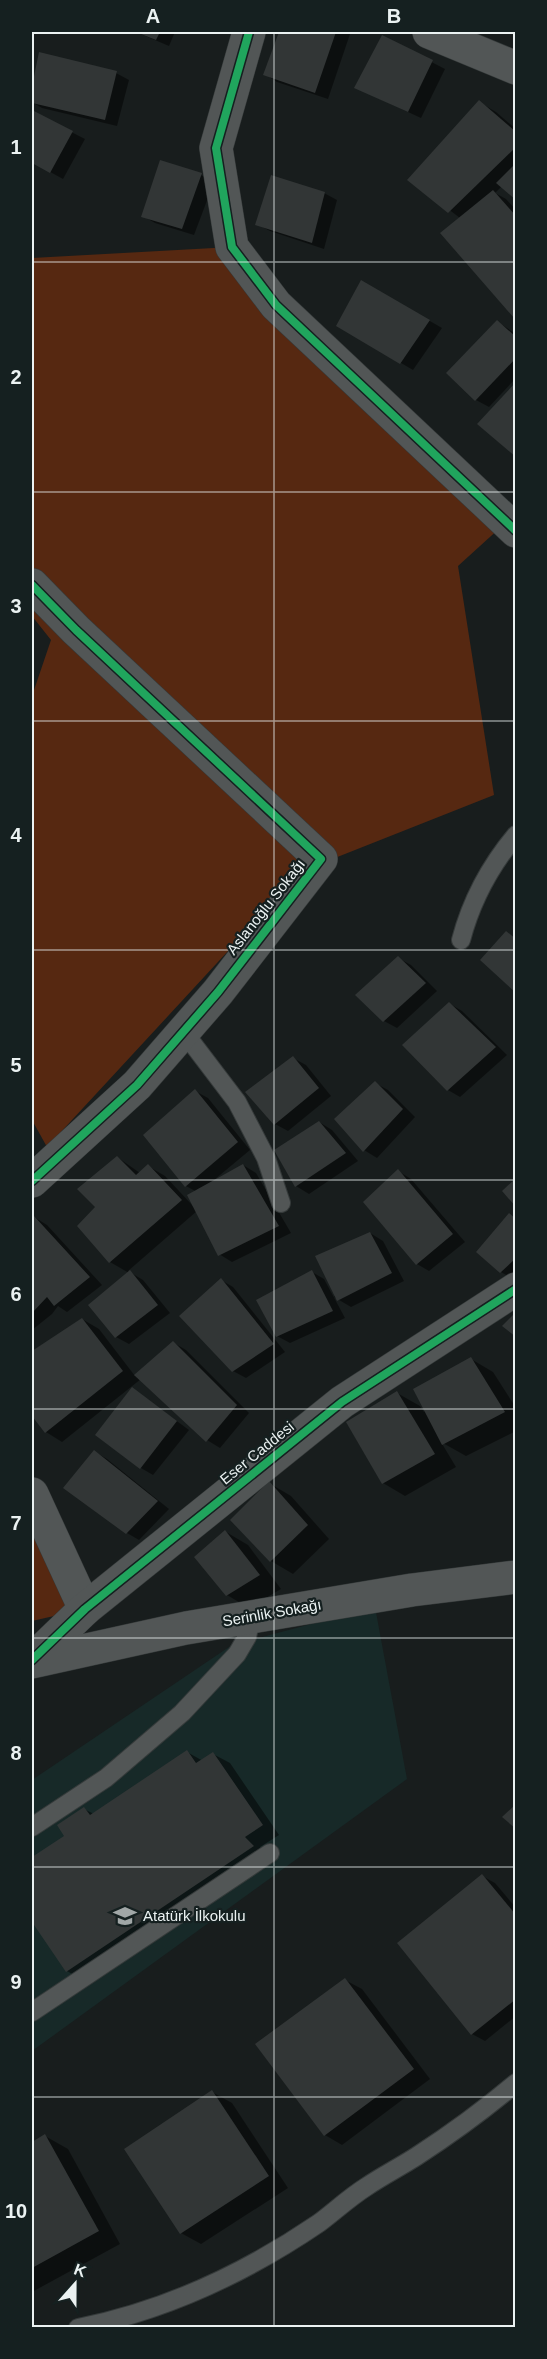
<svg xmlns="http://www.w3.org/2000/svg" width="547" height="2359" font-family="Helvetica,sans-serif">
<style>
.built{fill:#172928}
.green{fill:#562811}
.shadow{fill:#0007}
.building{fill:#323636}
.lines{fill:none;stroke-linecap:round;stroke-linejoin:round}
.lane-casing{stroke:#353a3a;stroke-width:20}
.street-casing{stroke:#353a3a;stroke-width:34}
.lane{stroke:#525656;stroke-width:18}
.street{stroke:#525656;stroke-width:33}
.cycleway-casing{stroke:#152020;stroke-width:11}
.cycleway{stroke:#20a55d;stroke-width:8}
.grid{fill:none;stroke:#ebf2f2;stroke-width:1.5;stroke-opacity:0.55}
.labels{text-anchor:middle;stroke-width:4.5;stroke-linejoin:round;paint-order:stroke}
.street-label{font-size:15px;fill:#ebf2f2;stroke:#152020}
.poi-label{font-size:15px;fill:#ebf2f2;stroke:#152020;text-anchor:start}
.neatline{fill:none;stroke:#ebf2f2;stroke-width:2}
.grid-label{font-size:20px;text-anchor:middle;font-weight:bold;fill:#ebf2f2}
</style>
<rect width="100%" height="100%" fill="#181d1d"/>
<path class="built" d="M375,1607L407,1779L32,2051V1780L232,1645Z"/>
<g class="green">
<path d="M232,247L512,517L458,566L494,795L302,871L47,1147L32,1120V696L51,640L32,616V258Z"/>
<path d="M32,1495L85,1609L32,1621Z"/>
</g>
<g class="shadow">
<path d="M136,32H175L169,46Z"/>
<path d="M281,32H346L350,34L328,99L277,82L265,74Z"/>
<path d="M383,37L445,69L421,118L356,88Z"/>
<path d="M40,54L116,73L129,80L117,126L42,108L32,102V93Z"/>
<path d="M479,102L496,112L516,129V198L502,186L495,193L506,199L516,210V317L474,269L460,218L409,179Z"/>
<path d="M34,113L85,139L63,179L32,162V118Z"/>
<path d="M161,162L201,175L214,182L194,235L155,223L143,216Z"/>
<path d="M324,193L337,200L324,249L270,231L257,224Z"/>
<path d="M362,282L442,328L413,370L338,326Z"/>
<path d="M498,322L516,334V378L489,407L476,400Z"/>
<path d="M398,958L411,965L437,991L397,1028L384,1021Z"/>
<path d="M450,1004L462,1011L507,1055L460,1097L448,1090Z"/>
<path d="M293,1058L306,1065L331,1096L288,1131L275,1124Z"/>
<path d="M375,1083L388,1090L415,1117L377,1158L364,1150Z"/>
<path d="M195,1091L208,1098L250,1150L214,1180L243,1165L256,1173L291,1233L232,1262L219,1254L197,1211L128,1271L143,1280L170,1313L129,1344L116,1337L90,1306L129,1273L110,1262L117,1157L140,1173L148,1166L165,1176L193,1206L197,1192L186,1186Z"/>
<path d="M319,1122L332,1130L358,1161L309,1194L296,1186L276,1151Z"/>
<path d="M398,1171L411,1179L465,1242L429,1271L417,1264Z"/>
<path d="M509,1215L516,1218V1277L513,1279L501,1272Z"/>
<path d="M34,1217L47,1225L102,1285L67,1312L58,1306L52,1314L32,1330V1220Z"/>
<path d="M370,1233L383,1241L404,1281L351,1307L334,1297Z"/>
<path d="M312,1272L324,1279L345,1318L290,1343L277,1336Z"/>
<path d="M221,1280L233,1287L285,1352L246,1378L233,1371Z"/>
<path d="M82,1319L99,1329L135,1376L174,1343L186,1350L249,1413L220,1448L207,1440L141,1379L62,1442L46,1432L32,1413V1353Z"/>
<path d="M471,1359L493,1372L516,1408V1431L466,1456L441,1442L456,1467L405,1496L383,1483L397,1393L420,1406L424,1412Z"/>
<path d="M133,1389L189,1430L153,1475L141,1468Z"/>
<path d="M95,1452L107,1459L169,1509L139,1540L127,1533Z"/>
<path d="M269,1483L291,1496L329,1539L293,1574L271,1561Z"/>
<path d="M226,1532L248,1545L281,1589L249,1608L227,1595Z"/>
<path d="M187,1752L203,1761L213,1754L230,1763L279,1835L260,1847L270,1856L84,1981L67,1971L32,1919V1859L66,1836L84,1809L94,1814Z"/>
<path d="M482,1876L495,1883L516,1908V2016L485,2041L472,2034Z"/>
<path d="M345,1980L362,1989L430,2079L342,2145L325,2135Z"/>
<path d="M212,2092L232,2103L288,2188L201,2244L181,2233Z"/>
<path d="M45,2136L68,2149L120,2244L32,2292V2143Z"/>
</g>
<g class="building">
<path d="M136,32H160L156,40Z"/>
<path d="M279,32H336L315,93L263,75Z"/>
<path d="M382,35L433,60L408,112L354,88Z"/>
<path d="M39,52L117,71L105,120L32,103V86Z"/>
<path d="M479,100L516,132V147L448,213L407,180Z"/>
<path d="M34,111L73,131L50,173L32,163V115Z"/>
<path d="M160,160L202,173L182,229L141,217Z"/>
<path d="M516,163V200L496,183Z"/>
<path d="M271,175L325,192L312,243L255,225Z"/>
<path d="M493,190L516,216L514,318L440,233Z"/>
<path d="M361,280L430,320L400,364L336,326Z"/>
<path d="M497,320L516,337V358L475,401L446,373Z"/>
<path d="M516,382V457L477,424Z"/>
<path d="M506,931L516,939V993L480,960Z"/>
<path d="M398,956L426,983L383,1022L355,995Z"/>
<path d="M449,1002L496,1047L447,1091L402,1045Z"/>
<path d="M293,1056L319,1088L274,1125L245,1092Z"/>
<path d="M375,1081L403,1109L363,1152L334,1119Z"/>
<path d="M195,1089L238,1142L185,1187L143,1135Z"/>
<path d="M319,1121L346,1153L295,1187L274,1150Z"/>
<path d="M117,1156L136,1175L148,1164L182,1200L109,1263L77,1226L95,1207L77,1189Z"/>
<path d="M243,1164L279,1226L218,1256L187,1195Z"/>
<path d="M398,1169L453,1234L416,1265L363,1202Z"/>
<path d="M516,1178V1207L502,1191Z"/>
<path d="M509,1213L516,1219V1258L500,1273L476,1252Z"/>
<path d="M34,1216L90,1277L54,1306L47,1297L32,1313V1218Z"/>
<path d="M370,1232L392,1273L337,1301L315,1256Z"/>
<path d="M130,1270L158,1305L115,1338L88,1305Z"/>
<path d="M312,1270L333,1311L276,1337L256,1300Z"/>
<path d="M221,1278L274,1344L232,1372L179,1316Z"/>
<path d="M516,1312V1337L502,1326Z"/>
<path d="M82,1318L123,1371L45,1433L32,1416V1351Z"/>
<path d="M173,1341L237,1405L206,1442L134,1375Z"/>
<path d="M471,1357L505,1412L442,1445L413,1389Z"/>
<path d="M132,1387L177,1421L140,1469L95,1435Z"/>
<path d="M397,1391L435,1454L382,1484L346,1422Z"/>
<path d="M94,1450L158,1501L126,1534L63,1488Z"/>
<path d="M269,1481L308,1525L270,1562L230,1520Z"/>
<path d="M225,1530L260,1575L226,1596L194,1557Z"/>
<path d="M187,1750L196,1763L213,1752L263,1825L245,1837L254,1846L66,1972L32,1922V1857L64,1836L57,1825L84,1807L90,1815Z"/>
<path d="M516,1804V1829L502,1817Z"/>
<path d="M482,1874L516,1915V1999L471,2035L397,1943Z"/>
<path d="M345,1978L414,2069L324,2136L255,2044Z"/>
<path d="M212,2090L269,2176L180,2234L124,2149Z"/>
<path d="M45,2134L99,2231L32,2268V2142Z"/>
</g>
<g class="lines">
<g class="lane-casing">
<g id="lane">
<path d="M461,940C471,902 490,866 516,835"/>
<path d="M183,1031L237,1102L266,1158L281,1203"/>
<path d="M32,1827L106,1778L182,1713L237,1654L247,1637L251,1617"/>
<path d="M32,2012L270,1853"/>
<path d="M78,2328C164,2311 247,2272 319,2223C335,2211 350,2197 366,2187C382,2176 400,2167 417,2156C451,2134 485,2109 516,2083"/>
</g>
</g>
<g class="street-casing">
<g id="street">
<path d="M249,32L216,148L232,247L276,305L516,531"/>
<path d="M429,32L516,68"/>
<path d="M32,585L76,630L321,859L218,992L137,1085L32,1181"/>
<path d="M32,1494L85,1609"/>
<path d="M32,1660L85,1609L342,1402L516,1289"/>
<path d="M32,1662L186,1628L412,1590L516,1577"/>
</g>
</g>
<use href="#lane" class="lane"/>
<use href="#street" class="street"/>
<g class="cycleway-casing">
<g id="cycleway">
<path d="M249,32L216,148L232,247L276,305L516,531"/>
<path d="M32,585L76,630L321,859L218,992L137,1085L32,1181"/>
<path d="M32,1660L85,1609L342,1402L516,1289"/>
</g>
</g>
<use href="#cycleway" class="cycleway"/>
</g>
<path class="grid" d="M274,32V2328M32,262H516M32,492H516M32,721H516M32,950H516M32,1180H516M32,1409H516M32,1638H516M32,1867H516M32,2097H516"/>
<defs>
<g id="school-bare" transform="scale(1.8)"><path d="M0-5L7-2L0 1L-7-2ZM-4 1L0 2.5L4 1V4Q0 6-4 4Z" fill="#a1a7a7" stroke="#152020" stroke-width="2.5" paint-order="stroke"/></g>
</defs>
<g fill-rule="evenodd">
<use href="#school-bare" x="125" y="1916"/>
</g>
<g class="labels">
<g class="street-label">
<text transform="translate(266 907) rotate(-52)" y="5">Aslanoğlu Sokağı</text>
<text transform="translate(257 1453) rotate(-39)" y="5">Eser Caddesi</text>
<text transform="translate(272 1613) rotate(-10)" y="5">Serinlik Sokağı</text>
</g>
<g class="poi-label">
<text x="143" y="1921">Atatürk İlkokulu</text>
</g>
</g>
<rect width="547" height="2359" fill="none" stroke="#152020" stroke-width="66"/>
<g transform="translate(75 2284) rotate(21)" stroke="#152020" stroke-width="4.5" paint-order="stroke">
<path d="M0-4.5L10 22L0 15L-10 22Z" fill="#ebf2f2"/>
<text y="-9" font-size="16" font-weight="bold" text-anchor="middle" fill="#ebf2f2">K</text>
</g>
<rect x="33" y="33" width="481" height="2293" class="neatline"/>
<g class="grid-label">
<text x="153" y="23">A</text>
<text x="394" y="23">B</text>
<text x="16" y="154">1</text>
<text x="16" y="384">2</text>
<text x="16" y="613">3</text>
<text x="16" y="842">4</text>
<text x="16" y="1072">5</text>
<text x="16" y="1301">6</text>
<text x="16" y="1530">7</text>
<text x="16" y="1760">8</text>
<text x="16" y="1989">9</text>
<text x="16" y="2218">10</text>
</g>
</svg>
